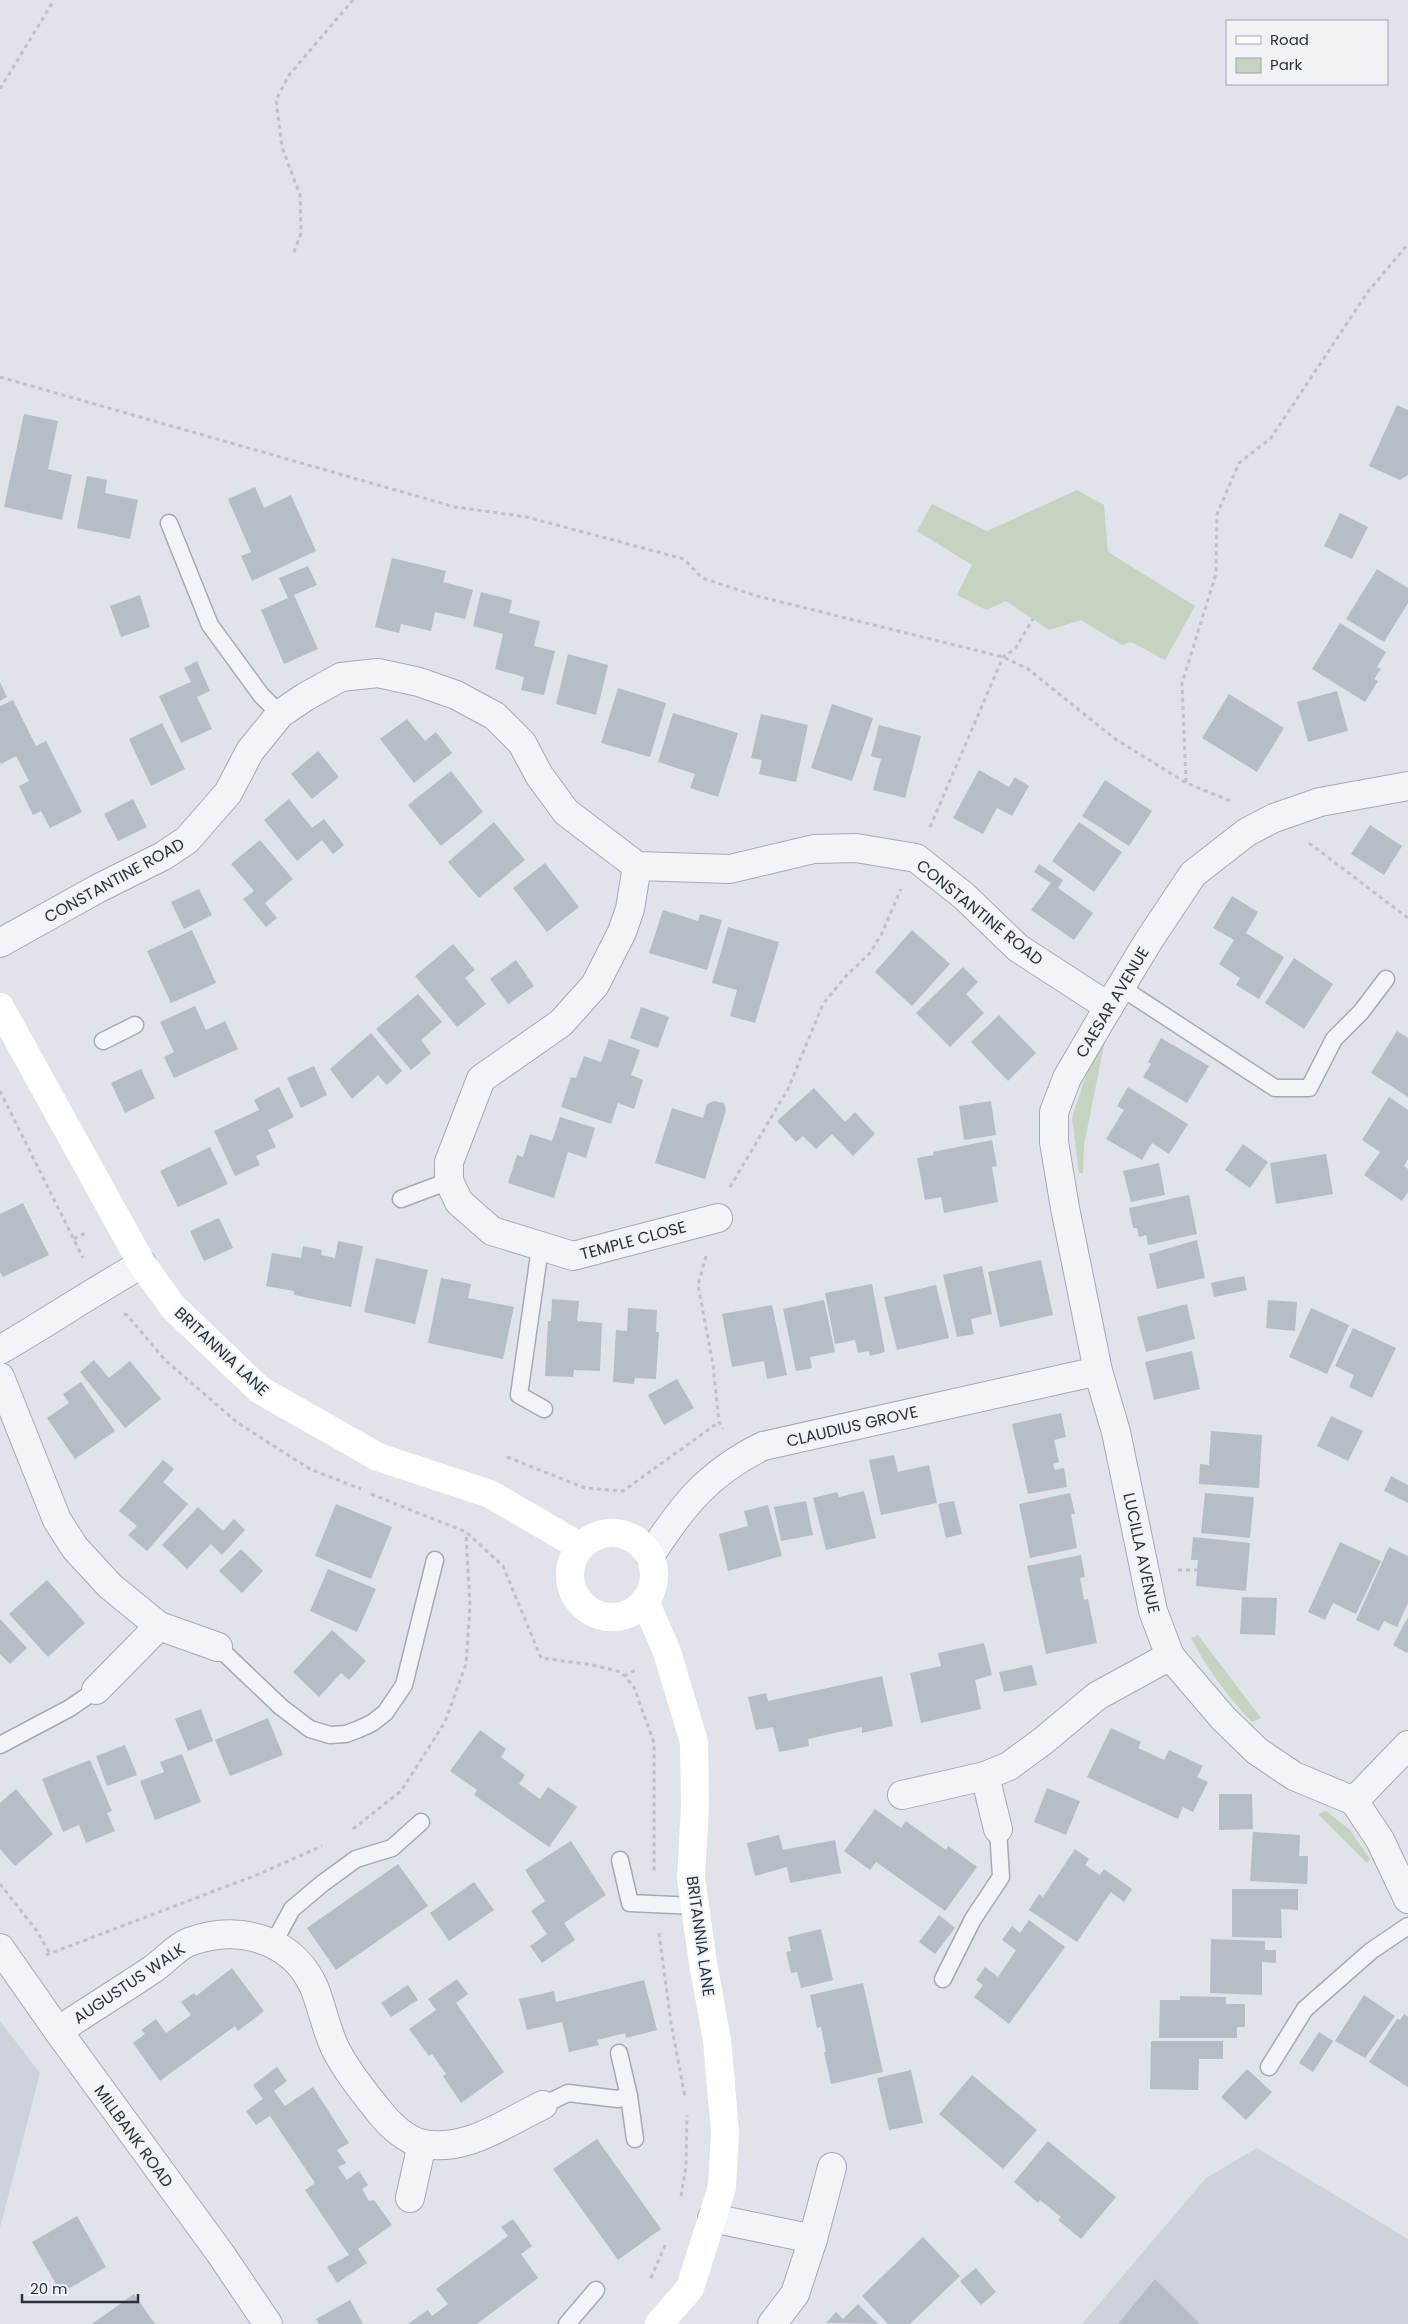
<svg xmlns="http://www.w3.org/2000/svg" width="1408" height="2324" font-family="Poppins,sans-serif">
<style>
.built{fill:#ced2db}
.green{fill:#c6d3c1}
.building{fill:#b7bdc6}
.lines{fill:none;stroke-linecap:round;stroke-linejoin:round}
.lane-casing{stroke:#a5aab3;stroke-width:19}
.street-casing{stroke:#a5aab3;stroke-width:30}
.path{stroke:#bec1c7;stroke-width:3;stroke-dasharray:4 4;stroke-linecap:butt}
.lane{stroke:#f3f4f7;stroke-width:16}
.street{stroke:#f3f4f7;stroke-width:28}
.secondary{stroke:#fff;stroke-width:28}
.labels{text-anchor:middle;stroke-width:4;stroke-linejoin:round;paint-order:stroke}
.street-label{font-size:16px;fill:#293140;stroke:#f0f2f6}
</style>
<rect width="100%" height="100%" fill="#e0e3e9"/>
<g class="built">
<path d="M0,2021L40,2073L0,2228Z"/>
<path d="M1257,2148L1408,2239V2324H1082L1206,2178Z"/>
</g>
<g class="green">
<path d="M1077,490L1104,505L1108,552L1195,606L1165,660L1131,642L1122,645L1081,620L1049,630L1006,601L986,610L957,595L972,565L917,531L932,504L987,531Z"/>
<path d="M1104,1045L1084,1145L1083,1173H1079L1072,1118L1090,1063L1101,1046Z"/>
<path d="M1198,1635L1261,1718L1252,1722C1227,1696 1208,1670 1191,1638Z"/>
<path d="M1326,1811L1350,1830L1370,1859L1367,1863L1318,1814Z"/>
</g>
<g class="building">
<path d="M1397,405L1408,410V475L1400,480L1369,466Z"/>
<path d="M24,414L58,421L48,469L72,475L62,520L4,507Z"/>
<path d="M87,476L107,480L105,493L138,500L130,539L77,528Z"/>
<path d="M255,487L264,508L291,495L316,551L252,581L241,556L251,552L228,499Z"/>
<path d="M1340,513L1368,527L1352,559L1324,546Z"/>
<path d="M392,558L446,571L443,582L473,590L465,619L435,612L431,631L401,624L399,633L375,627Z"/>
<path d="M308,566L317,585L294,595L318,649L284,664L261,610L288,598L279,578Z"/>
<path d="M1377,569L1408,588V603L1384,642L1346,619Z"/>
<path d="M481,592L512,600L509,613L540,621L534,646L555,651L544,695L521,690L524,677L495,669L503,634L473,626Z"/>
<path d="M140,595L150,627L121,637L110,606Z"/>
<path d="M1340,623L1386,652L1377,667L1381,669L1374,679L1378,681L1365,702L1312,669Z"/>
<path d="M568,654L608,665L596,715L556,704Z"/>
<path d="M197,661L210,691L197,697L212,729L181,743L159,696L191,682L184,668Z"/>
<path d="M0,682L7,697L0,701Z"/>
<path d="M618,688L666,703L650,757L601,743Z"/>
<path d="M1337,691L1348,731L1308,742L1297,702Z"/>
<path d="M1229,694L1284,728L1257,772L1202,738Z"/>
<path d="M13,700L36,746L46,741L82,812L50,828L41,811L33,815L19,786L29,781L16,756L1,764L0,762V706Z"/>
<path d="M832,704L873,718L852,781L811,768Z"/>
<path d="M673,713L738,733L718,797L690,788L695,774L658,762Z"/>
<path d="M761,714L808,725L796,782L759,774L762,760L751,758Z"/>
<path d="M407,719L425,741L436,732L452,753L414,783L380,739Z"/>
<path d="M162,723L185,769L151,786L129,739Z"/>
<path d="M879,725L921,736L905,798L873,790L881,759L871,756Z"/>
<path d="M318,751L339,777L312,799L291,774Z"/>
<path d="M979,770L1009,787L1015,777L1029,786L1012,816L997,808L983,834L953,818Z"/>
<path d="M451,771L483,812L441,846L408,805Z"/>
<path d="M1105,780L1152,811L1129,846L1082,816Z"/>
<path d="M133,799L147,827L118,841L104,814Z"/>
<path d="M289,799L312,828L324,819L344,845L333,854L322,840L297,861L264,820Z"/>
<path d="M494,822L525,860L479,898L448,862Z"/>
<path d="M1079,822L1122,852L1094,892L1052,861Z"/>
<path d="M1370,825L1402,846L1384,875L1351,854Z"/>
<path d="M260,840L293,879L265,903L277,918L266,927L243,899L254,891L231,864Z"/>
<path d="M545,863L579,907L547,932L513,888Z"/>
<path d="M1039,864L1063,880L1058,888L1093,913L1074,940L1031,910L1051,883L1034,872Z"/>
<path d="M199,889L212,915L184,929L171,902Z"/>
<path d="M1232,896L1258,912L1246,933L1284,957L1259,999L1236,985L1240,978L1219,964L1234,940L1213,928Z"/>
<path d="M663,910L698,921L700,914L722,920L707,970L649,953Z"/>
<path d="M728,927L779,942L755,1023L730,1016L737,990L712,983Z"/>
<path d="M192,930L216,983L171,1003L147,951Z"/>
<path d="M912,930L950,964L912,1006L875,972Z"/>
<path d="M453,944L475,970L465,978L486,1004L457,1027L415,976Z"/>
<path d="M1294,958L1333,984L1304,1029L1265,1003Z"/>
<path d="M516,960L534,986L508,1004L490,979Z"/>
<path d="M963,967L978,982L966,994L984,1013L950,1047L916,1013Z"/>
<path d="M418,994L442,1022L421,1040L431,1053L411,1070L376,1029Z"/>
<path d="M195,1006L206,1030L225,1021L238,1049L174,1078L164,1057L174,1052L160,1022Z"/>
<path d="M641,1007L669,1017L658,1048L630,1038Z"/>
<path d="M999,1015L1036,1053L1008,1081L971,1042Z"/>
<path d="M1397,1031L1408,1038V1097L1371,1073Z"/>
<path d="M371,1033L402,1071L387,1085L378,1075L352,1099L330,1069Z"/>
<path d="M1161,1038L1209,1066L1187,1103L1143,1077L1151,1064L1148,1062Z"/>
<path d="M609,1039L640,1050L631,1075L643,1080L634,1109L618,1103L611,1124L561,1107L571,1077L576,1078L584,1056L601,1062Z"/>
<path d="M314,1066L327,1095L301,1108L287,1078Z"/>
<path d="M141,1069L155,1098L125,1113L111,1083Z"/>
<path d="M279,1087L294,1117L268,1130L276,1147L256,1156L260,1165L235,1176L214,1131L259,1110L254,1100Z"/>
<path d="M1128,1087L1188,1124L1169,1154L1152,1143L1142,1160L1106,1139L1124,1110L1117,1106Z"/>
<path d="M814,1088L845,1122L855,1112L875,1134L853,1156L832,1134L816,1149L803,1136L796,1142L777,1121Z"/>
<path d="M1389,1097L1408,1110V1159L1404,1166L1408,1169V1192L1402,1201L1364,1175L1380,1152L1362,1140Z"/>
<path d="M714,1101L724,1103L726,1110L705,1179L655,1163L672,1108L703,1118L707,1104Z"/>
<path d="M991,1101L996,1135L964,1140L959,1106Z"/>
<path d="M560,1117L595,1128L586,1158L568,1152L554,1198L508,1183L517,1155L523,1157L530,1134L552,1141Z"/>
<path d="M992,1140L997,1166L992,1167L998,1202L944,1213L941,1197L925,1200L917,1158L934,1155L933,1152Z"/>
<path d="M1243,1144L1268,1162L1250,1188L1225,1170Z"/>
<path d="M210,1147L228,1184L178,1207L160,1171Z"/>
<path d="M1326,1154L1333,1194L1276,1204L1270,1163Z"/>
<path d="M1159,1163L1165,1195L1131,1202L1123,1171Z"/>
<path d="M1189,1195L1197,1234L1148,1245L1146,1235L1139,1237L1137,1228H1133L1129,1208Z"/>
<path d="M23,1203L49,1255L3,1277L0,1272V1214Z"/>
<path d="M219,1218L233,1248L204,1261L190,1231Z"/>
<path d="M1197,1240L1205,1278L1157,1289L1149,1254Z"/>
<path d="M338,1241L363,1246L351,1307L294,1295V1291L266,1286L272,1253L301,1258L303,1246L322,1250L321,1255L335,1258Z"/>
<path d="M376,1258L428,1270L415,1324L364,1312Z"/>
<path d="M1041,1260L1053,1315L1000,1327L988,1272Z"/>
<path d="M982,1266L992,1314L971,1319L974,1334L957,1337L943,1275Z"/>
<path d="M1244,1276L1247,1290L1214,1297L1211,1283Z"/>
<path d="M441,1278L471,1284L468,1298L514,1307L503,1359L428,1343Z"/>
<path d="M872,1284L885,1352L870,1356L869,1351L858,1353L855,1340L835,1344L825,1293Z"/>
<path d="M936,1285L949,1338L897,1350L884,1297Z"/>
<path d="M552,1299L579,1301L577,1321L602,1323L600,1371L574,1370L573,1377L545,1376L548,1321H551Z"/>
<path d="M824,1300L835,1352L810,1357L812,1368L796,1371L783,1309Z"/>
<path d="M1268,1300L1297,1302L1295,1331L1266,1328Z"/>
<path d="M1187,1304L1195,1339L1146,1352L1137,1317Z"/>
<path d="M772,1305L787,1375L767,1379L764,1361L732,1367L722,1314Z"/>
<path d="M628,1308L657,1310L656,1332H659L656,1379L635,1378L634,1384L613,1382L616,1330L627,1331Z"/>
<path d="M1311,1308L1349,1325L1327,1374L1289,1357Z"/>
<path d="M1353,1328L1396,1348L1372,1398L1349,1387L1354,1375L1335,1366Z"/>
<path d="M1192,1351L1200,1389L1154,1400L1145,1362Z"/>
<path d="M94,1360L109,1378L130,1361L161,1399L125,1428L80,1372Z"/>
<path d="M677,1379L694,1408L664,1425L648,1395Z"/>
<path d="M81,1382L115,1431L75,1459L47,1418L69,1403L63,1394Z"/>
<path d="M1061,1413L1066,1437L1054,1440L1059,1462L1053,1464L1055,1470L1064,1468L1067,1487L1028,1494L1012,1424Z"/>
<path d="M1331,1416L1363,1431L1348,1461L1317,1446Z"/>
<path d="M1211,1431L1262,1435L1259,1488L1199,1484L1200,1464L1209,1465Z"/>
<path d="M894,1455L898,1472L929,1465L937,1503L881,1515L869,1460Z"/>
<path d="M163,1460L174,1469L163,1482L188,1504L147,1551L128,1535L137,1526L119,1511Z"/>
<path d="M1391,1476L1408,1485V1503L1384,1491Z"/>
<path d="M864,1491L876,1538L826,1550L813,1498L837,1492L839,1497Z"/>
<path d="M1070,1493L1075,1514H1071L1077,1548L1030,1558L1019,1504Z"/>
<path d="M1205,1493L1254,1497L1250,1538L1201,1533Z"/>
<path d="M806,1501L813,1535L781,1541L774,1507Z"/>
<path d="M954,1501L962,1534L946,1538L938,1504Z"/>
<path d="M336,1504L392,1527L371,1579L315,1556Z"/>
<path d="M768,1505L782,1556L728,1571L719,1534L748,1526L744,1511Z"/>
<path d="M198,1507L223,1531L234,1519L245,1530L222,1555L211,1544L187,1569L162,1545Z"/>
<path d="M1193,1537L1250,1543L1246,1591L1196,1586L1198,1560H1191Z"/>
<path d="M1340,1542L1381,1561L1356,1614L1333,1603L1325,1620L1308,1612Z"/>
<path d="M1389,1547L1408,1556V1603L1397,1627L1384,1621L1379,1631L1356,1620Z"/>
<path d="M241,1549L263,1571L242,1593L219,1571Z"/>
<path d="M1081,1555L1085,1577L1080,1578L1084,1600L1088,1599L1097,1643L1046,1654L1027,1566Z"/>
<path d="M328,1569L376,1589L357,1632L310,1611Z"/>
<path d="M47,1580L85,1623L48,1657L9,1614Z"/>
<path d="M1242,1597L1277,1598L1275,1635L1240,1634Z"/>
<path d="M1408,1617V1651L1407,1653L1393,1645Z"/>
<path d="M0,1619L27,1648L10,1664L0,1654Z"/>
<path d="M332,1630L366,1661L349,1680L341,1673L319,1697L293,1672Z"/>
<path d="M984,1643L992,1675L975,1680L981,1709L921,1723L910,1673L941,1666L938,1653Z"/>
<path d="M1032,1665L1037,1685L1004,1692L999,1672Z"/>
<path d="M882,1676L893,1726L862,1733V1727L808,1739L809,1746L779,1752L773,1727L756,1730L748,1697L766,1693L768,1701Z"/>
<path d="M201,1709L213,1741L188,1751L175,1719Z"/>
<path d="M268,1718L283,1755L230,1776L215,1740Z"/>
<path d="M1111,1728L1141,1742L1138,1748L1164,1760L1169,1750L1203,1766L1197,1777L1208,1782L1193,1812L1183,1807L1178,1819L1087,1777Z"/>
<path d="M480,1730L506,1749L501,1757L525,1775L519,1784L540,1799L548,1787L577,1807L549,1847L474,1795L477,1790L450,1771Z"/>
<path d="M125,1745L137,1775L107,1786L96,1756Z"/>
<path d="M182,1754L201,1802L155,1820L140,1781L164,1772L160,1762Z"/>
<path d="M90,1760L112,1811L107,1813L115,1831L86,1843L79,1825L63,1832L42,1779Z"/>
<path d="M1047,1788L1080,1801L1066,1835L1034,1822Z"/>
<path d="M16,1789L53,1834L15,1866L0,1849V1803Z"/>
<path d="M1219,1794H1252L1253,1829L1219,1830Z"/>
<path d="M875,1809L901,1828L906,1821L946,1850L948,1846L977,1867L945,1911L876,1862L870,1870L844,1851Z"/>
<path d="M1253,1832L1300,1835L1299,1856H1308L1307,1884L1250,1881Z"/>
<path d="M779,1835L783,1850L835,1840L841,1873L790,1883L787,1867L755,1876L747,1843Z"/>
<path d="M571,1841L606,1895L564,1923L575,1940L542,1963L530,1946L547,1934L531,1911L545,1901L525,1870Z"/>
<path d="M1075,1849L1089,1859L1085,1865L1100,1875L1104,1869L1132,1889L1124,1902L1111,1892L1077,1942L1029,1910L1039,1894L1043,1897Z"/>
<path d="M398,1864L428,1906L336,1970L307,1928Z"/>
<path d="M474,1882L494,1910L449,1941L430,1913Z"/>
<path d="M1232,1889H1298V1910L1281,1909L1282,1938L1232,1937Z"/>
<path d="M939,1915L955,1928L935,1954L919,1942Z"/>
<path d="M1029,1920L1065,1947L1009,2024L974,1997L983,1985L976,1980L985,1967L998,1977L1016,1950L1002,1940L1012,1926L1020,1933Z"/>
<path d="M821,1929L833,1980L801,1988L797,1972L791,1973L786,1952L791,1951L788,1937Z"/>
<path d="M1211,1939L1265,1941V1950H1276V1963L1262,1962V1995L1210,1993Z"/>
<path d="M232,1968L264,2011L238,2031L235,2026L160,2081L133,2043L145,2034L141,2030L156,2019L166,2033L191,2015L181,2002L194,1993L196,1996Z"/>
<path d="M457,1979L468,1994L456,2003L504,2072L461,2103L443,2076L446,2074L432,2054L429,2056L409,2029L436,2010L428,1999Z"/>
<path d="M644,1980L657,2030L626,2038L625,2033L597,2040L599,2045L569,2052L562,2022L527,2030L519,1999L554,1991L556,2002Z"/>
<path d="M863,1983L883,2072L831,2084L824,2052H826L821,2027L817,2028L810,1995Z"/>
<path d="M408,1985L418,2000L391,2017L381,2003Z"/>
<path d="M1364,1995L1395,2016L1365,2058L1335,2041Z"/>
<path d="M1180,1996L1226,1997V2004H1245V2027H1237V2038H1159L1160,2000H1180Z"/>
<path d="M1404,2014L1408,2017V2087L1369,2062L1397,2019L1400,2020Z"/>
<path d="M1319,2032L1333,2041L1313,2072L1299,2063Z"/>
<path d="M1151,2041H1223V2059H1199L1198,2090L1150,2089Z"/>
<path d="M277,2067L287,2081L274,2091L285,2106L313,2087L349,2143L337,2150L346,2163L338,2167L347,2180L359,2171L368,2185L362,2189L369,2201L374,2200L392,2225L358,2249L367,2263L337,2283L327,2267L349,2255L305,2190L315,2183L270,2116L256,2125L246,2111L263,2099L253,2085Z"/>
<path d="M1247,2069L1272,2092L1246,2120L1221,2097Z"/>
<path d="M911,2070L923,2123L889,2130L877,2078Z"/>
<path d="M972,2075L1037,2130L1003,2169L939,2114Z"/>
<path d="M597,2139L661,2229L618,2260L553,2169Z"/>
<path d="M1048,2141L1116,2197L1081,2239L1058,2220L1061,2217L1040,2200L1038,2203L1014,2182Z"/>
<path d="M77,2216L106,2267L61,2293L32,2242Z"/>
<path d="M513,2219L532,2246L521,2254L538,2278L477,2324H408L428,2310L432,2316L448,2304L436,2289L508,2236L501,2227Z"/>
<path d="M923,2237L960,2276L910,2324H888L862,2296Z"/>
<path d="M976,2268L996,2292L981,2305L960,2281Z"/>
<path d="M1155,2279L1200,2324H1118Z"/>
<path d="M134,2294L155,2324H92Z"/>
<path d="M350,2300L363,2324H319L316,2319Z"/>
<path d="M858,2304L878,2324L826,2323L836,2312L843,2319Z"/>
</g>
<g class="lines">
<g class="lane-casing">
<g id="lane">
<path d="M169,523L210,625L261,695L280,714"/>
<path d="M1122,988L1275,1088H1309L1334,1039L1361,1012L1386,979"/>
<path d="M103,1041L135,1025"/>
<path d="M401,1199L449,1181"/>
<path d="M540,1248L519,1395L544,1409"/>
<path d="M218,1647L281,1707L310,1729L330,1735L346,1734L359,1729L372,1723L385,1713L404,1685L435,1560"/>
<path d="M0,1745L70,1708L96,1690"/>
<path d="M620,1860L630,1903L695,1906"/>
<path d="M273,1944L292,1909L323,1883L356,1859L392,1848L421,1822"/>
<path d="M943,1979L973,1919L1001,1877L998,1829"/>
<path d="M619,2053L629,2096L635,2139"/>
<path d="M1269,2067L1305,2009L1371,1951L1408,1926"/>
<path d="M543,2105L568,2093L618,2099L629,2096"/>
<path d="M567,2324L596,2290"/>
</g>
</g>
<g class="street-casing">
<g id="street">
<path d="M1408,786L1320,802L1274,818L1247,832L1193,874L1149,940L1102,1018L1067,1078L1054,1112V1142L1065,1208L1098,1371L1116,1432L1153,1611L1170,1656L1223,1718L1257,1751L1294,1776L1354,1801L1380,1840L1408,1899"/>
<path d="M637,866L630,909L622,932L595,985L561,1023L481,1079L449,1162V1181L459,1202L492,1231L573,1256L718,1218"/>
<path d="M0,943L97,889L163,856L187,840L228,793L250,751L280,714L305,697L341,677L378,673L419,682L456,695L495,716L522,743L539,775L566,812L637,866L730,869L814,849L856,848L916,858L964,896L1018,948L1109,1007"/>
<path d="M0,1350C48,1322 94,1291 142,1264"/>
<path d="M0,1377L57,1520L75,1548L110,1586L159,1626L218,1647"/>
<path d="M650,1556C682,1506 708,1473 763,1446L1098,1371"/>
<path d="M96,1690L159,1626"/>
<path d="M985,1776L998,1829"/>
<path d="M902,1795L985,1776L1009,1766L1043,1741L1097,1696L1170,1656"/>
<path d="M1354,1801L1408,1745"/>
<path d="M0,1948L58,2031L220,2253L268,2324"/>
<path d="M58,2031C89,2010 122,1990 153,1969C165,1961 176,1947 189,1942C237,1924 292,1938 314,1987C322,2007 326,2029 335,2048C346,2070 363,2091 378,2110C388,2123 405,2140 423,2144C467,2152 505,2123 543,2105"/>
<path d="M410,2198L422,2144"/>
<path d="M712,2218L813,2239"/>
<path d="M772,2324L795,2294L813,2239L832,2167"/>
</g>
</g>
<g class="path">
<path d="M0,89L54,0"/>
<path d="M294,252L301,233L300,195L282,147L276,100L289,75L353,0"/>
<path d="M0,377L455,507L527,517L684,559L702,578L757,596L1003,657L1028,669L1114,738L1186,783L1231,801"/>
<path d="M1186,782L1182,683L1216,574L1217,514L1239,463L1271,438L1367,293L1408,244"/>
<path d="M930,827L1003,657L1015,649L1033,619"/>
<path d="M1309,843L1408,918"/>
<path d="M0,1091L83,1258"/>
<path d="M730,1187L788,1089L823,1004L846,976L870,953L882,933L901,889"/>
<path d="M74,1239L87,1232"/>
<path d="M706,1256L698,1285L713,1365L719,1422L723,1429"/>
<path d="M124,1314L127,1315L165,1360L238,1423L310,1469L361,1489"/>
<path d="M507,1457L585,1488L623,1491L719,1422"/>
<path d="M371,1494L466,1532L503,1566L541,1658L593,1665L621,1672L634,1687L654,1743V1872"/>
<path d="M1178,1570H1198"/>
<path d="M624,1676L637,1669"/>
<path d="M353,1829L401,1791L445,1722L466,1664L470,1606L466,1533"/>
<path d="M0,1884L37,1931L50,1954"/>
<path d="M659,1933L671,2023L685,2097"/>
<path d="M46,1955L259,1874L322,1846"/>
<path d="M681,2196L686,2166L687,2115"/>
<path d="M651,2278L665,2245"/>
</g>
<use href="#lane" class="lane"/>
<use href="#street" class="street"/>
<g class="secondary">
<path d="M0,1007L142,1264L173,1307L260,1390L378,1457L490,1494L581,1547"/>
<circle cx="612" cy="1575" r="42"/>
<path d="M645,1601L667,1652L694,1742L695,1805L691,1878L703,1963L717,2040L725,2132L722,2187L690,2288L659,2324"/>
</g>
</g>
<g class="labels">
<g class="street-label">
<text transform="translate(114 880) rotate(-29)" y="6">CONSTANTINE ROAD</text>
<text transform="translate(980 912) rotate(39)" y="6">CONSTANTINE ROAD</text>
<text transform="translate(1112 1002) rotate(-59)" y="6">CAESAR AVENUE</text>
<text transform="translate(633 1240) rotate(-15)" y="6">TEMPLE CLOSE</text>
<text transform="translate(222 1351) rotate(43)" y="6">BRITANNIA LANE</text>
<text transform="translate(852 1426) rotate(-13)" y="6">CLAUDIUS GROVE</text>
<text transform="translate(1142 1553) rotate(78)" y="6">LUCILLA AVENUE</text>
<text transform="translate(701 1936) rotate(82)" y="6">BRITANNIA LANE</text>
<text transform="translate(129 1983) rotate(-34)" y="6">AUGUSTUS WALK</text>
<text transform="translate(134 2136) rotate(54)" y="6">MILLBANK ROAD</text>
</g>
</g>
<rect x="1226" y="20" width="162" height="65" fill="#f0f2f6" stroke="#a0a5ad"/>
<rect x="1236" y="36" width="25" height="8" fill="#ffffff" stroke="#a0a5ad"/>
<text x="1270" y="45" font-size="15" fill="#293140">Road</text>
<rect x="1236" y="58" width="25" height="15" fill="#c6d3c1" stroke="#a0a5ad"/>
<text x="1270" y="70" font-size="15" fill="#293140">Park</text>
<path d="M22 2294v8h116v-8" fill="none" stroke="#293140" stroke-width="2.5"/>
<text x="30" y="2294" font-size="15" fill="#293140" stroke="#f0f2f6" stroke-width="4" paint-order="stroke">20 m</text>
</svg>
